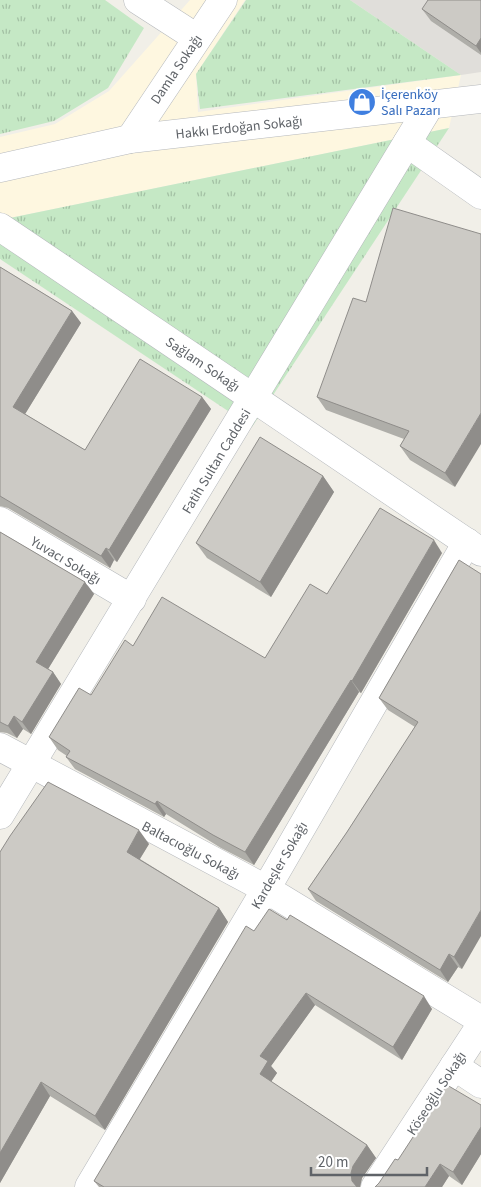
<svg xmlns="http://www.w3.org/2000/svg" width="481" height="1187" font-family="'Source Sans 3',sans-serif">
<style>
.commercial{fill:#fef7e0}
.industrial{fill:#e0deda}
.grass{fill:url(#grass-tufts)}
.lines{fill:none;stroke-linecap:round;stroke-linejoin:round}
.street-casing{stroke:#b5b8bc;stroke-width:29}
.street{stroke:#fff;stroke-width:28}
.wall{fill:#afaea9}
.shaded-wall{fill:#8f8d8a}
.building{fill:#cccac5;stroke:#8f8d8a}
.labels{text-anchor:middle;stroke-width:4.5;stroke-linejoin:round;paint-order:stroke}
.street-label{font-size:14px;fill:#5f6368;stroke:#fff}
.shop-label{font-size:14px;fill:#366cbe;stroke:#fff;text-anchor:start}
</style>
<defs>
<pattern id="grass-tufts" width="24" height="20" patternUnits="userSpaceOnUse" patternTransform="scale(1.25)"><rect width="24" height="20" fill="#c5e8c5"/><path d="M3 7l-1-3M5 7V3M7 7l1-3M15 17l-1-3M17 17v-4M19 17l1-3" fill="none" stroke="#a3c0a4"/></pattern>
</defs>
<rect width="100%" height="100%" fill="#f1efe8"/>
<path class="commercial" d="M190,0H245L196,74L198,112L461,75L449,128L0,220V137L55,124L109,91Z"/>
<path class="industrial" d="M350,0H481V72L461,75Z"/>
<g class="grass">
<path d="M0,0H105L144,28L108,88L54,121L0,134Z"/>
<path d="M246,0H350L461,75L200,109L196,74Z"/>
<path d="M449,128L252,427L0,259V220Z"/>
</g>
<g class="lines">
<g class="street-casing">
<g id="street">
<path d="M138,0L197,38"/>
<path d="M130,139L223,0"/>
<path d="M407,143L481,195"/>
<path d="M0,168L130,139L481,99"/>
<path d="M0,227L481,552"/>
<path d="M0,521L132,599"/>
<path d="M0,747L266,889L481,1020"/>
<path d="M0,815L430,105"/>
<path d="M454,1066L481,1084"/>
<path d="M89,1187L266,889L467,542"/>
<path d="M375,1187L481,1025"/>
</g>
</g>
<use href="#street" class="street"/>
</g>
<g class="wall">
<path d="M481,0V55L431,21L422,9Z"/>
<path d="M0,267L72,311L81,323L25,414L85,450L202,397L211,409L117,562L114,560L110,568L8,508L0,506Z"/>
<path d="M366,302L455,487L410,460L400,446L404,439L326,410L317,397Z"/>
<path d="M323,476L334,492L271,597L207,558L196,543Z"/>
<path d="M0,532L85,582L94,594L48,669L53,672L61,684L31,734L23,729L17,738L7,733L0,732Z"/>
<path d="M442,553L361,693L359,692L254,865L221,848L166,814L164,817L75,769L66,757L67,756L58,750L49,737L91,695L133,646L265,658L327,594Z"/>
<path d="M459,560L462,969L458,967L448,982L316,901L308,889L347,832L415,727L388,710L379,698Z"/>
<path d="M149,844L140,859L219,908L228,922L105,1130L50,1096L0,1183V852Z"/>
<path d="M287,920L432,1009L402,1060L315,1005L271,1066L277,1073L271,1082L367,1145L376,1158L362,1178L360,1187H99L94,1181L254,931Z"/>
<path d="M481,1105V1154L462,1185L449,1176L442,1187H375L379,1183L398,1160Z"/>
</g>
<g class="shaded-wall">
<path d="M481,38V53L476,46Z"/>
<path d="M72,311L81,323L22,419L13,407Z"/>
<path d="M202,397L211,409L117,562L109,550Z"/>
<path d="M481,413V444L455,487L445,473Z"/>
<path d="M323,476L334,492L271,597L260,582Z"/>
<path d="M434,540L442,553L361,693L352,681Z"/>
<path d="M106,548L114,560L110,568L101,556Z"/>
<path d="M85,582L94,594L45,674L36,662Z"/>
<path d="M53,672L61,684L31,734L22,722Z"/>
<path d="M351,680L359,692L254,865L245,852Z"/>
<path d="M14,716L23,729L17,738L8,726Z"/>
<path d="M157,801L166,814L164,817L155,804Z"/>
<path d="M139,830L149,844L136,865L127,852Z"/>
<path d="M219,908L228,922L105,1130L95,1116Z"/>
<path d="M481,910V936L462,969L454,957Z"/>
<path d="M449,954L458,967L448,982L440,970Z"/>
<path d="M306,993L315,1005L271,1066L277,1073L268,1086L260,1074V1056Z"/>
<path d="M424,996L432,1009L402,1060L393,1047Z"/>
<path d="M41,1082L50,1096L0,1183V1153Z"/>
<path d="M481,1127V1154L462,1185L453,1172Z"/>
<path d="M367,1145L376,1158L362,1178L360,1187H356L352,1181L351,1173L353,1166Z"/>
<path d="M440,1164L449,1176L442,1187H425Z"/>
</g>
<g class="building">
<path d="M428,0H481V38L476,46L422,9Z"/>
<path d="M393,208L481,234V413L445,473L400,446L409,431L317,397L353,298L366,302Z"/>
<path d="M0,267L72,311L13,407L85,450L140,359L202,397L109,550L106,548L101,556L0,496Z"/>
<path d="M260,437L323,476L260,582L196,543Z"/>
<path d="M380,508L434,540L352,681L351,680L245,852L213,835L157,801L155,804L66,757L70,751L49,737L79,688L91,695L125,640L133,646L162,597L265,658L310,584L327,594Z"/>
<path d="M0,532L85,582L36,662L53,672L22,722L14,716L8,726L0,722Z"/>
<path d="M459,560L481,574V910L454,957L449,954L440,970L308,889L347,832L418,722L379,698Z"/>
<path d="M48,782L139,830L127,852L219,908L95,1116L41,1082L0,1153V852L10,836Z"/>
<path d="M269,909L287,920L290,915L424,996L393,1047L306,993L260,1056L268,1061L260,1074L367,1145L353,1166L351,1173L352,1181L357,1187H104L94,1181L246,926L254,931Z"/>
<path d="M447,1085L481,1105V1127L453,1172L440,1164L425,1187H375L379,1183L395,1159L398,1160Z"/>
</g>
<defs>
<g id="shop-disc" transform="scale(1.4375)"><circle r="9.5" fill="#3f7fe0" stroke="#fff"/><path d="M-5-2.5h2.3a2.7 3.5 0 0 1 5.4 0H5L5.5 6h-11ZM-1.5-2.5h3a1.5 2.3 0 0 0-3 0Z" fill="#fff"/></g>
</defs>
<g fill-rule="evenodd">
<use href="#shop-disc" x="362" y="102"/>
</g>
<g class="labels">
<g class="street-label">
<text transform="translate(176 69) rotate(-56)" y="5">Damla Sokağı</text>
<text transform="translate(239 127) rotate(-6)" y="5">Hakkı Erdoğan Sokağı</text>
<text transform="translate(203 364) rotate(34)" y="5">Sağlam Sokağı</text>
<text transform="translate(216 461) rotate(-59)" y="5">Fatih Sultan Caddesi</text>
<text transform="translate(66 560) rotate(31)" y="5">Yuvacı Sokağı</text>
<text transform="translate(191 850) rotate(28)" y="5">Baltacıoğlu Sokağı</text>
<text transform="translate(279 865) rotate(-60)" y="5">Kardeşler Sokağı</text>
<text transform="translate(436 1093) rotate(-57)" y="5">Köseoğlu Sokağı</text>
</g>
<g class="shop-label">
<text x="381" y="99">İçerenköy<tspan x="381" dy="16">Salı Pazarı</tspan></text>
</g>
</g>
<path d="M311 1167v8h116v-8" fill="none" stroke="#5f6368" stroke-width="2.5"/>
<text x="318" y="1167" font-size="15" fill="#5f6368" stroke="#ffffff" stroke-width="4" paint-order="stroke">20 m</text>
</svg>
